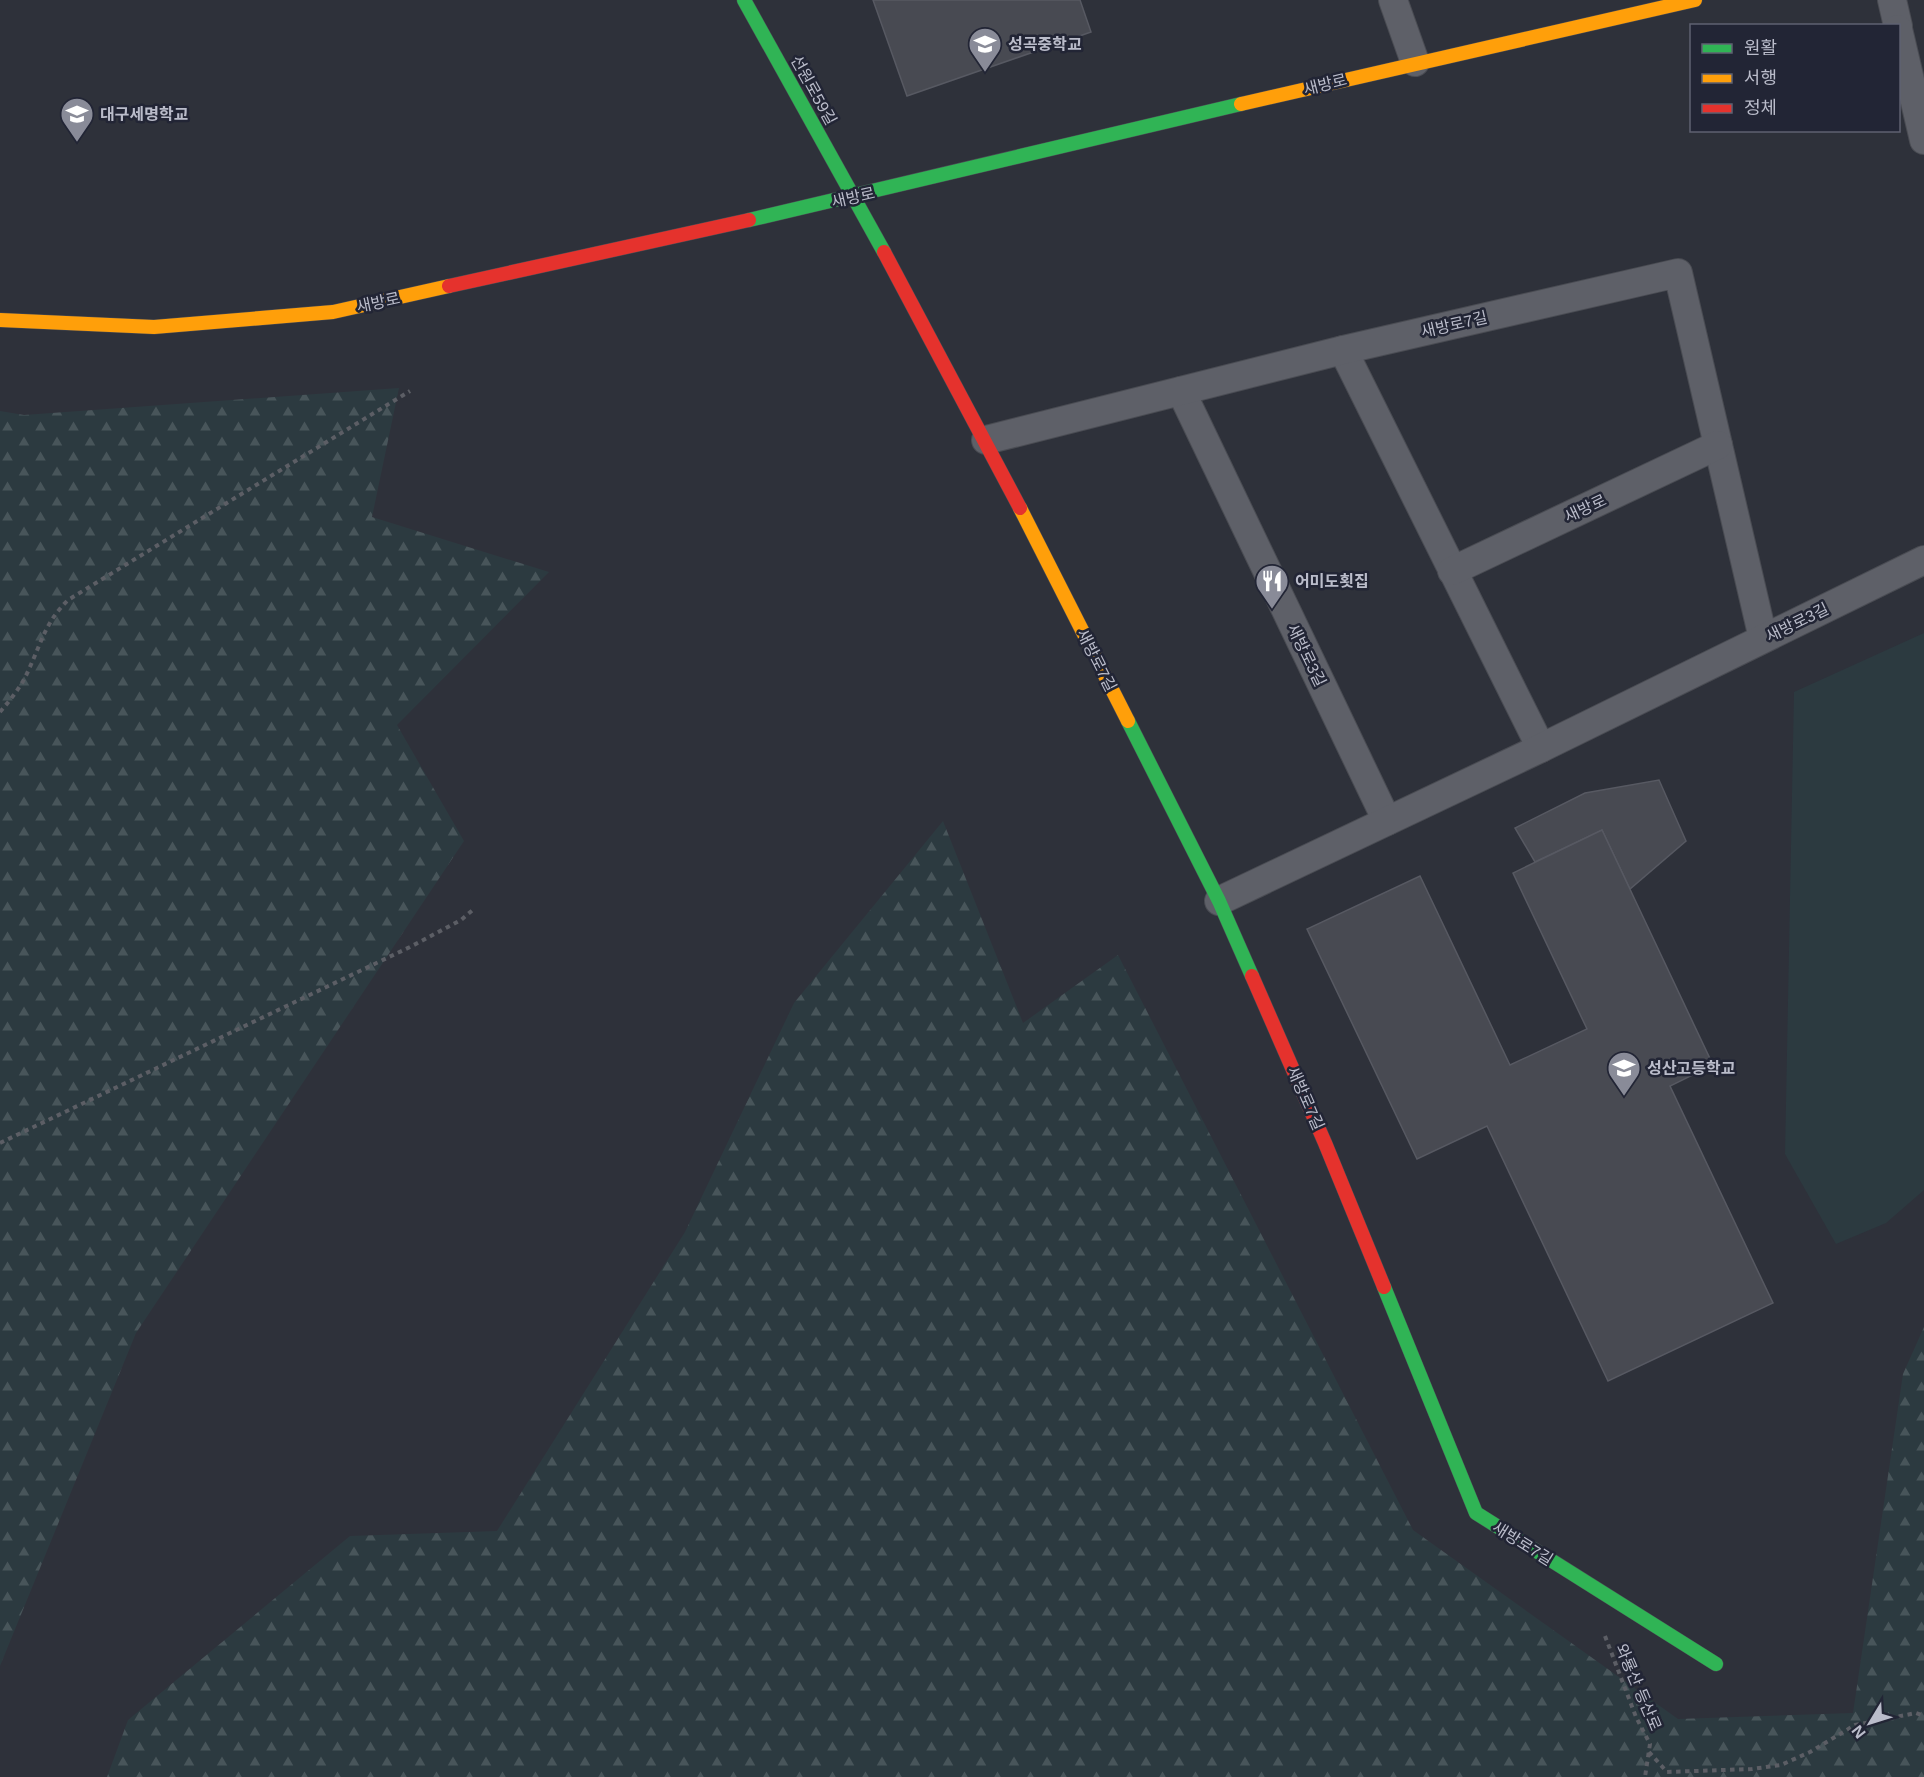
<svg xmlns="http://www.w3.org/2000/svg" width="1924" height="1777" font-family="Helvetica,'Noto Sans KR',sans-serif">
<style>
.green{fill:#2c3a40}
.forest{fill:url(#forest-firs)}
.building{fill:#484a52;stroke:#575962;stroke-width:1.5}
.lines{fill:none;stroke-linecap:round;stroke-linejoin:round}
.street-casing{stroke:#4a4c53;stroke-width:30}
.fast-casing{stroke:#4a4c53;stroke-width:15}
.slow-casing{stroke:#4a4c53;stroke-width:15}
.jam-casing{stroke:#4a4c53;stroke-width:15}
.path{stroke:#5c5e65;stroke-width:4;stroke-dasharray:4.5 4.5;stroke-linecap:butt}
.street{stroke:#5e6068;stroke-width:28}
.fast{stroke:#30b455;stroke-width:14}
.slow{stroke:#ff9f0a;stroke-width:14}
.jam{stroke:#e5322d;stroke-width:14}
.labels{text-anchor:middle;stroke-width:5;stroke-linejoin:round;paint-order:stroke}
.poi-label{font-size:16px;font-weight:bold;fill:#babcca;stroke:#222535;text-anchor:start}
.street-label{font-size:16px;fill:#babcca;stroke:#222535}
</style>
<defs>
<pattern id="forest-firs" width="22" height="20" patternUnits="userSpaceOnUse" patternTransform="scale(1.5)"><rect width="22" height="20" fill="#2c3a40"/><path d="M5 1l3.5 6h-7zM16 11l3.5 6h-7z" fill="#48555a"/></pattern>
</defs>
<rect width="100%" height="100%" fill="#2e313a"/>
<path class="green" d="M1924,633V1190L1886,1223L1836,1244L1785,1154L1794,692Z"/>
<g class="forest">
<path d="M399,388L372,517L549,572L397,725L464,841L136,1333L0,1666V411L24,415Z"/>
<path d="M943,821L1023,1023L1118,955L1413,1530L1678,1719L1853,1713L1903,1374L1924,1327V1777H107L128,1720L350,1536L497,1531L685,1232L794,1003Z"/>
</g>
<g class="building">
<path d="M873,0H1080L1091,32L907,96Z"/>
<path d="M1659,780L1686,841L1630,889L1602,830L1535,862L1515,828L1585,793Z"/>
<path d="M1602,830L1713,1065L1670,1086L1773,1303L1608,1381L1487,1126L1417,1159L1307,929L1420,876L1510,1065L1587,1029L1513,873Z"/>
</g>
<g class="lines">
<g class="street-casing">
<g id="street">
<path d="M1393,0L1415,62"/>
<path d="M1892,0L1898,26"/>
<path d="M1898,29L1924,140"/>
<path d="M1343,350L1541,748"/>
<path d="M1181,391L1387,821"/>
<path d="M986,440L1343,350L1678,273L1763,638"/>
<path d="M1452,571L1718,445"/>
<path d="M1219,901L1541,748L1924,560"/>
</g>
</g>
<g class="fast-casing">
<g id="fast">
<path d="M744,0L884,252"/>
<path d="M749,220L1241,104"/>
<path d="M1128,721L1219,901L1252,976"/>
<path d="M1384,1287L1476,1513L1716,1664"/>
</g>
</g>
<g class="slow-casing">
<g id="slow">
<path d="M1241,104L1695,0"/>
<path d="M0,320L154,327L333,312L449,286"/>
<path d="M1020,508L1128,721"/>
</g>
</g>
<g class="jam-casing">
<g id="jam">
<path d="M884,252L1020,508"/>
<path d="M449,286L749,220"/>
<path d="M1252,976L1325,1143L1384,1287"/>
</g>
</g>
<g class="path">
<path d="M0,712C11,699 22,686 29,669C42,641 45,623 68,600L410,391"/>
<path d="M0,1143L410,947L461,920L475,908"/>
<path d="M1605,1636L1636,1717L1650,1744L1645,1777"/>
<path d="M1649,1752L1667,1772L1752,1769L1781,1765L1810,1752L1855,1725L1916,1713L1924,1716"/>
</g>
<use href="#street" class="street"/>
<use href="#fast" class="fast"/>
<use href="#slow" class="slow"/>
<use href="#jam" class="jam"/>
</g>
<defs>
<g id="school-pin" transform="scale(1.725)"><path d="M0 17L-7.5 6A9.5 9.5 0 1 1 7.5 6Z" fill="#898b98" stroke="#222535"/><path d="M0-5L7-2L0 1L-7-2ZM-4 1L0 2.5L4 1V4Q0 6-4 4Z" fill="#fff"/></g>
<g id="restaurant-pin" transform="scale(1.725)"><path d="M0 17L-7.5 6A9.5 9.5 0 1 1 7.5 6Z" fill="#898b98" stroke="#222535"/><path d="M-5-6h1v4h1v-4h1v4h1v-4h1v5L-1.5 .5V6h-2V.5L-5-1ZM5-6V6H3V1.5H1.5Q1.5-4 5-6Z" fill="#fff"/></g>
</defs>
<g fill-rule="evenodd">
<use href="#school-pin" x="985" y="44"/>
<use href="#school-pin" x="77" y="114"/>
<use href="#restaurant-pin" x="1272" y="581"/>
<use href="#school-pin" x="1624" y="1068"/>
</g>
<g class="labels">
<g class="poi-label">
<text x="1008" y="50">성곡중학교</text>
<text x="100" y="120">대구세명학교</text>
<text x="1295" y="587">어미도횟집</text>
<text x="1647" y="1074">성산고등학교</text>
</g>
<g class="street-label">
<text transform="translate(1325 84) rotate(-14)" y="6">새방로</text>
<text transform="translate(814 90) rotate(61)" y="6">선원로59길</text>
<text transform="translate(853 197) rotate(-13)" y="6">새방로</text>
<text transform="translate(378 302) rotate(-12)" y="6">새방로</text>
<text transform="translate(1454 324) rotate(-13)" y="6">새방로7길</text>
<text transform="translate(1585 508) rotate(-25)" y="6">새방로</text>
<text transform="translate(1797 622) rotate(-26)" y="6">새방로3길</text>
<text transform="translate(1307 655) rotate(64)" y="6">새방로3길</text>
<text transform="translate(1097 660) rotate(63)" y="6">새방로7길</text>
<text transform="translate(1306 1098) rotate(66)" y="6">새방로7길</text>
<text transform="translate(1523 1543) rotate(32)" y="6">새방로7길</text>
<text transform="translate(1639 1687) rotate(67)" y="6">와룡산 등산로</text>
</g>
</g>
<rect x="1690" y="24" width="210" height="108" fill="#222535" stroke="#5f6171" stroke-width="1.5"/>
<rect x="1702" y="44" width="30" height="9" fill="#30b455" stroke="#5f6171" stroke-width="1.5"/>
<text x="1744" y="54" font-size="18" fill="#babcca">원활</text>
<rect x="1702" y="74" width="30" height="9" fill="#ff9f0a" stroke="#5f6171" stroke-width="1.5"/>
<text x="1744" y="84" font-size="18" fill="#babcca">서행</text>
<rect x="1702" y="104" width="30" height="9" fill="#e5322d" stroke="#5f6171" stroke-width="1.5"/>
<text x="1744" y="114" font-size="18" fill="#babcca">정체</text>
<g transform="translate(1870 1723) rotate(232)" stroke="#222535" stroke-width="4.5" paint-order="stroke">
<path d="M0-4.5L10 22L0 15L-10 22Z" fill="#babcca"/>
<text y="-9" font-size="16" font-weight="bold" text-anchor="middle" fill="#babcca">N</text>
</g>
</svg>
